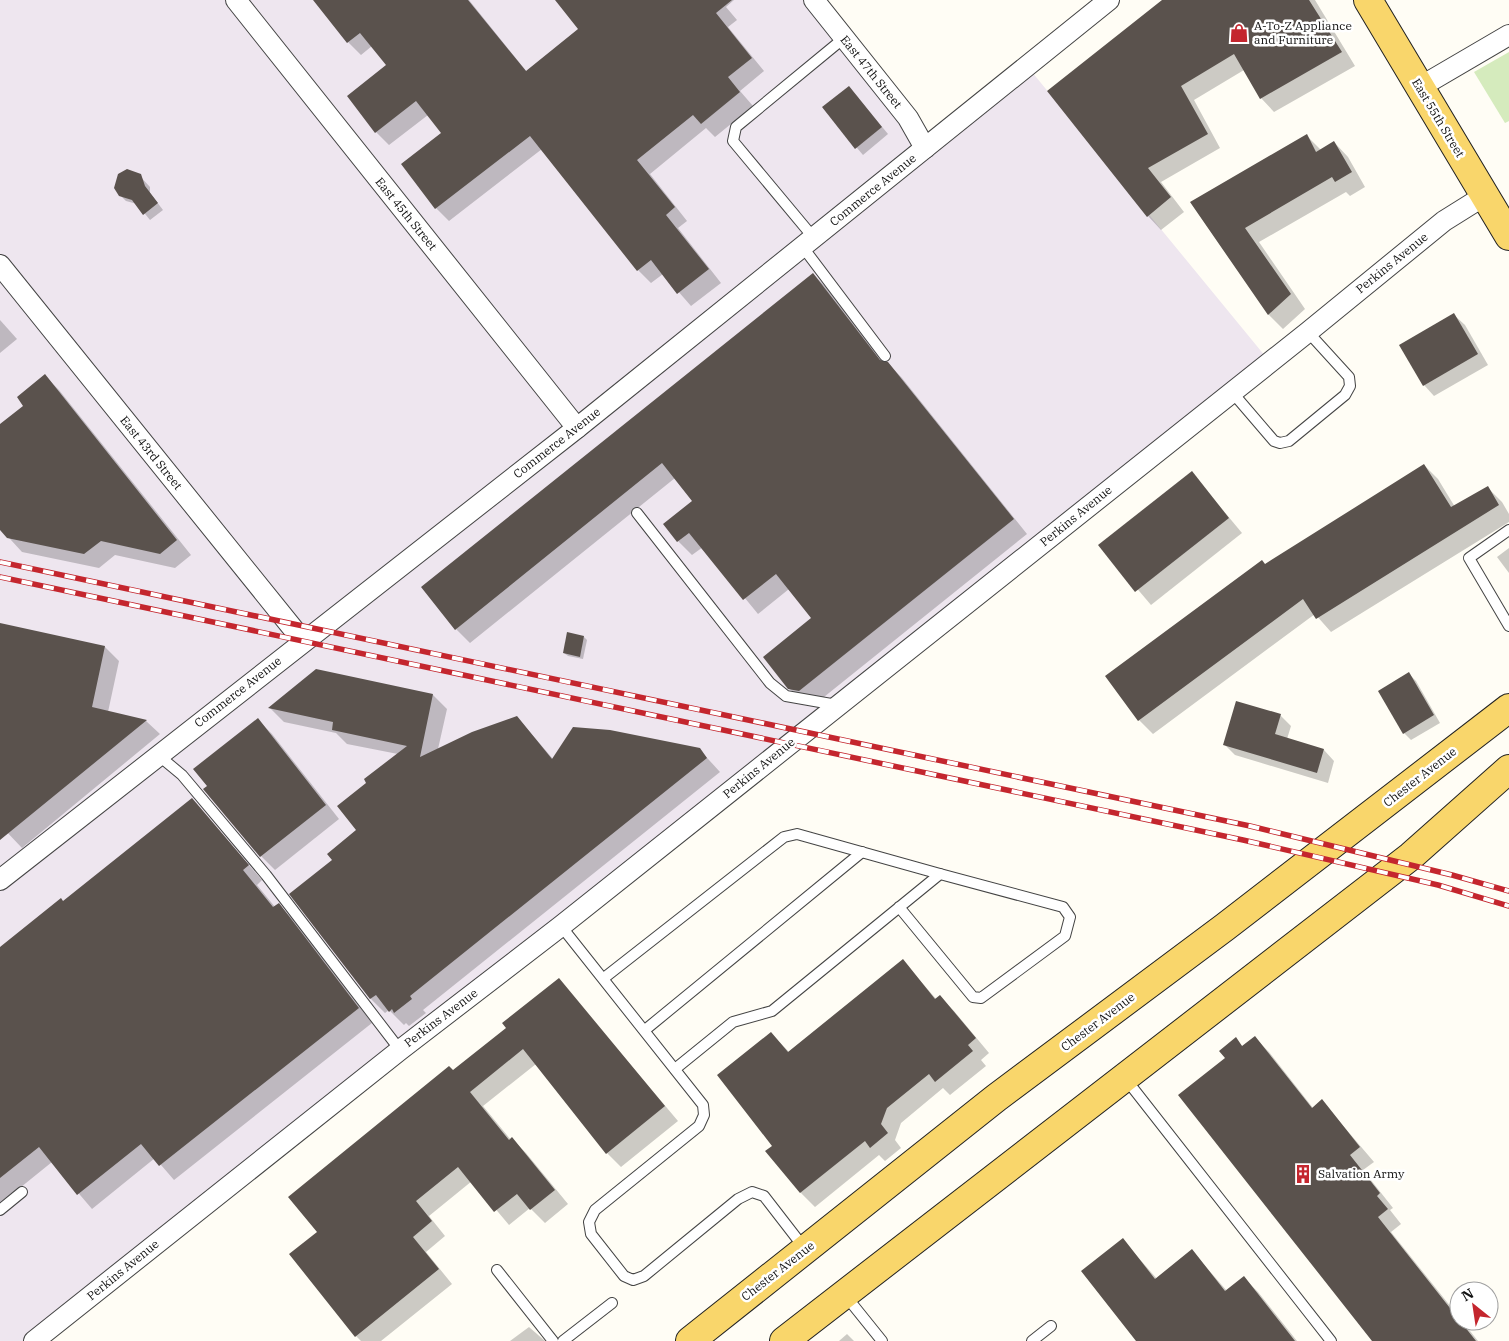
<svg xmlns="http://www.w3.org/2000/svg" width="1509" height="1341" font-family="'IBM Plex Serif',serif">
<style>
.industrial{fill:#eee6ef}
.green{fill:#d5ebbd}
.shadow{fill:#0003}
.building{fill:#5a524d}
.lines{fill:none;stroke-linecap:round;stroke-linejoin:round}
.service-casing{stroke:#444;stroke-width:12}
.minor-casing{stroke:#444;stroke-width:22}
.primary-casing{stroke:#222;stroke-width:30}
.service{stroke:#fff;stroke-width:10}
.minor{stroke:#fff;stroke-width:20}
.primary{stroke:#f9d66b;stroke-width:28}
.rail-casing{stroke:#c4262e;stroke-width:5.5}
.rail{stroke:#fff;stroke-width:4;stroke-dasharray:11;stroke-linecap:butt}
.labels{text-anchor:middle;stroke-width:5;stroke-linejoin:round;paint-order:stroke}
.poi-label{font-size:12px;fill:#111;stroke:#fff;text-anchor:start}
.street-label{font-size:12px;fill:#111;stroke:#fff}
</style>
<rect width="100%" height="100%" fill="#fffdf5"/>
<path class="industrial" d="M0,0H814L925,147L1027,66L1270,362L34,1341H0Z"/>
<path class="green" d="M1509,52V121L1505,123L1474,72Z"/>
<g class="shadow">
<path d="M318,0H469L527,72L580,29L556,0H734L726,7L737,20L728,27L764,71L740,91L753,106L715,137L706,128L650,174L687,221L678,228L721,283L691,306L663,274L651,283L638,270L542,149L449,221L436,208L443,133L428,115L389,145L376,132L388,66L372,46L361,55L348,42Z"/>
<path d="M1164,0H1315L1355,66L1274,112L1261,98L1244,70L1194,100L1220,148L1161,182L1184,212L1161,230L1148,216L1049,91Z"/>
<path d="M849,87L888,134L863,155L823,108Z"/>
<path d="M1307,136L1321,150L1334,142L1348,157L1365,187L1350,196L1346,192L1259,242L1305,309L1283,329L1269,315L1191,203Z"/>
<path d="M137,173L150,187V193L163,210L150,220L137,204L126,201L120,195Z"/>
<path d="M813,274L827,288L883,362L888,363L902,378L1027,534L814,705L804,703L789,688L813,618L789,589L758,614L703,547L692,555L678,541L665,524L693,501L675,478L470,643L456,629Z"/>
<path d="M1454,315L1465,325L1488,365L1434,396L1424,385Z"/>
<path d="M0,320L17,339L0,353Z"/>
<path d="M45,376L59,390L191,555L175,568L115,555L99,568L22,552L0,528V426L25,406Z"/>
<path d="M1424,465L1438,479L1455,507L1488,488L1502,502L1509,514V522L1331,632L1315,614L1153,734L1139,720L1266,565Z"/>
<path d="M1192,473L1242,533L1151,605L1100,545Z"/>
<path d="M1509,548V573L1497,557Z"/>
<path d="M0,624L105,647L119,661L108,712L146,721L160,734L22,848L3,828L0,840Z"/>
<path d="M584,637L587,640L583,659L568,656L564,653Z"/>
<path d="M317,670L433,695L447,709L438,749L517,717L553,759L699,749L720,772L423,1010L426,1013L409,1026L406,1023L404,1025L389,1010L385,1013L371,999L291,894L334,861L358,830L368,783L398,754L347,744L336,733L284,722L270,708Z"/>
<path d="M1409,674L1416,681L1440,723L1411,740L1404,733Z"/>
<path d="M1280,715L1291,726L1287,739L1324,750L1334,761L1328,783L1235,755L1225,745Z"/>
<path d="M257,719L272,734L339,819L275,870L261,856Z"/>
<path d="M192,800L262,880L257,885L275,907L278,904L293,919L372,1023L174,1180L155,1158L92,1209L52,1162L0,1204V948L63,902Z"/>
<path d="M903,961L937,1000L940,997L954,1011L989,1053L981,1060L986,1066L950,1095L943,1088L901,1123L895,1140L901,1148L885,1161L879,1155L815,1207L801,1193L774,1146L771,1033L789,1052Z"/>
<path d="M559,980L678,1121L621,1167L607,1153L536,1064L483,1106L511,1140L512,1139L526,1153L568,1204L545,1223L530,1208L509,1225L472,1181L429,1216L445,1236L426,1252L452,1284L381,1341H361L356,1336L319,1232L453,1072L508,1028Z"/>
<path d="M1255,1038L1269,1052L1313,1108L1322,1101L1374,1162L1363,1170L1393,1208L1390,1210L1401,1224L1391,1232L1459,1317V1321H1462L1478,1341H1374L1226,1059L1236,1039L1243,1047Z"/>
<path d="M1123,1240L1157,1279L1192,1251L1227,1291L1244,1278L1258,1292L1297,1341H1138Z"/>
<path d="M529,1327L545,1341H510Z"/>
<path d="M847,1334L854,1341H839Z"/>
</g>
<g class="building">
<path d="M313,0H468L526,71L578,29L555,0H732L716,13L752,58L728,77L740,92L701,124L693,115L637,160L675,207L666,215L709,269L677,294L651,260L637,271L530,136L435,209L401,164L441,133L416,101L375,133L347,96L386,65L360,33L347,43Z"/>
<path d="M1162,0H1309L1342,52L1260,99L1234,54L1181,86L1208,134L1148,168L1171,197L1147,217L1047,91Z"/>
<path d="M849,86L882,127L855,149L822,107Z"/>
<path d="M1307,134L1316,152L1334,141L1352,172L1335,182L1332,177L1245,228L1291,294L1268,315L1190,202Z"/>
<path d="M127,169L141,174L145,186L158,203L143,215L132,200L119,196L114,188L118,174Z"/>
<path d="M813,273L880,360L888,362L1014,519L799,691L788,689L763,657L811,618L776,574L743,600L689,533L677,542L663,524L692,501L662,463L455,630L421,587Z"/>
<path d="M1454,313L1478,354L1423,386L1399,345Z"/>
<path d="M45,374L177,540L160,554L101,541L84,554L7,538L0,530V424L23,406L17,397Z"/>
<path d="M1424,464L1451,507L1488,486L1499,505L1316,619L1303,599L1138,721L1105,676L1262,560L1265,564Z"/>
<path d="M1192,471L1229,518L1135,592L1098,545Z"/>
<path d="M0,623L105,646L92,707L147,720L0,840Z"/>
<path d="M567,632L584,636L580,657L563,653Z"/>
<path d="M316,669L433,694L420,757L472,732L517,716L552,759L573,727L610,730L700,748L707,758L410,996L412,999L394,1013L392,1009L389,1012L376,995L370,999L289,894L332,860L327,854L356,830L337,806L366,783L364,779L407,746L332,730L333,722L268,708Z"/>
<path d="M1409,672L1434,715L1403,734L1378,691Z"/>
<path d="M1236,701L1281,714L1275,734L1324,749L1317,773L1223,745Z"/>
<path d="M258,718L326,805L260,857L203,789L207,786L193,769Z"/>
<path d="M192,798L249,865L243,870L273,907L279,903L359,1008L159,1166L141,1144L77,1195L39,1147L0,1178V947L61,898L63,901Z"/>
<path d="M903,959L935,999L940,995L976,1038L968,1045L973,1051L935,1082L929,1074L887,1108L881,1124L888,1133L870,1148L865,1141L800,1193L765,1151L772,1146L717,1075L771,1032L788,1052Z"/>
<path d="M559,978L665,1106L606,1154L523,1049L470,1092L509,1140L512,1137L555,1190L530,1210L517,1194L494,1212L458,1167L416,1201L432,1221L413,1237L439,1269L355,1337L289,1254L317,1232L288,1197L449,1066L453,1070L506,1028L502,1023Z"/>
<path d="M1255,1036L1312,1108L1322,1099L1360,1147L1350,1155L1380,1193L1377,1196L1388,1209L1378,1217L1476,1341H1372L1178,1095L1225,1058L1219,1051L1236,1037L1242,1046Z"/>
<path d="M1123,1238L1155,1279L1192,1249L1225,1291L1244,1276L1295,1341H1136L1081,1271Z"/>
</g>
<g class="lines">
<g class="service-casing">
<g id="service">
<path d="M813,237L733,141L736,127L844,38"/>
<path d="M802,246L885,356"/>
<path d="M1232,392L1274,441L1280,443L1289,441L1345,395L1350,386L1349,377L1308,332"/>
<path d="M637,513L770,683L786,696L837,705"/>
<path d="M1509,530L1469,558L1509,626"/>
<path d="M158,755L182,775L266,875L400,1050"/>
<path d="M561,926L703,1105L704,1115L699,1126L595,1210L589,1222L591,1234L624,1276L633,1280L644,1276L738,1199L752,1192L764,1196L805,1249"/>
<path d="M604,978L784,837L797,834L940,874"/>
<path d="M645,1030L862,852"/>
<path d="M675,1069L733,1022L772,1011L940,874L1063,907L1070,917L1065,936L981,998L973,997L899,907"/>
<path d="M1125,1078L1331,1341"/>
<path d="M0,1210L22,1192"/>
<path d="M497,1270L553,1341"/>
<path d="M845,1295L882,1341"/>
<path d="M563,1341L612,1303"/>
<path d="M1032,1341L1051,1326"/>
</g>
</g>
<g class="minor-casing">
<g id="minor">
<path d="M236,0L577,428"/>
<path d="M814,0L908,118L925,148"/>
<path d="M1420,87L1509,35"/>
<path d="M0,265L303,641"/>
<path d="M0,880L577,428L1109,0"/>
<path d="M34,1341L400,1050L561,926L1308,332L1444,221L1484,196"/>
</g>
</g>
<g class="primary-casing">
<g id="primary">
<path d="M1368,0L1509,236"/>
<path d="M690,1341L996,1098L1225,927L1509,708"/>
<path d="M784,1341L1411,856L1509,769"/>
</g>
</g>
<use href="#service" class="service"/>
<use href="#minor" class="minor"/>
<use href="#primary" class="primary"/>
<g class="rail-casing">
<g id="rail">
<path d="M0,562L1250,826L1452,875L1509,891"/>
<path d="M0,577L1243,840L1438,885L1509,906"/>
</g>
</g>
<use href="#rail" class="rail"/>
</g>
<defs>
<g id="shop-bare" transform="scale(1.5)"><path d="M-5-2.5h2.3a2.7 3.5 0 0 1 5.4 0H5L5.5 6h-11ZM-1.5-2.5h3a1.5 2.3 0 0 0-3 0Z" fill="#c4262e" stroke="#fff" stroke-width="2.5" paint-order="stroke"/></g>
<g id="building-bare" transform="scale(1.5)"><path d="M-4-6H4V6H1V3H-1V6H-4ZM-2.5-4.3h1.7v1.8h-1.7ZM.8-4.3h1.7v1.8H.8ZM-2.5-1h1.7V.8h-1.7ZM.8-1h1.7V.8H.8Z" fill="#c4262e" stroke="#fff" stroke-width="2.5" paint-order="stroke"/></g>
</defs>
<g fill-rule="evenodd">
<use href="#shop-bare" x="1239" y="33"/>
<use href="#building-bare" x="1303" y="1174"/>
</g>
<g class="labels">
<g class="poi-label">
<text x="1254" y="30">A-To-Z Appliance<tspan x="1254" dy="14">and Furniture</tspan></text>
<text x="1318" y="1178">Salvation Army</text>
</g>
<g class="street-label">
<text transform="translate(871 72) rotate(51)" y="4">East 47th Street</text>
<text transform="translate(1438 118) rotate(59)" y="4">East 55th Street</text>
<text transform="translate(873 190) rotate(-39)" y="4">Commerce Avenue</text>
<text transform="translate(406 214) rotate(51)" y="4">East 45th Street</text>
<text transform="translate(1392 263) rotate(-39)" y="4">Perkins Avenue</text>
<text transform="translate(557 443) rotate(-38)" y="4">Commerce Avenue</text>
<text transform="translate(151 453) rotate(51)" y="4">East 43rd Street</text>
<text transform="translate(1076 516) rotate(-39)" y="4">Perkins Avenue</text>
<text transform="translate(238 692) rotate(-38)" y="4">Commerce Avenue</text>
<text transform="translate(759 768) rotate(-39)" y="4">Perkins Avenue</text>
<text transform="translate(1420 777) rotate(-38)" y="4">Chester Avenue</text>
<text transform="translate(441 1018) rotate(-37)" y="4">Perkins Avenue</text>
<text transform="translate(1098 1022) rotate(-37)" y="4">Chester Avenue</text>
<text transform="translate(123 1270) rotate(-39)" y="4">Perkins Avenue</text>
<text transform="translate(778 1271) rotate(-38)" y="4">Chester Avenue</text>
</g>
</g>
<g transform="translate(1474 1306) rotate(330)"><circle r="24" fill="#ffffff" stroke="#a0a0a0"/>
<path d="M0-4L9 19L0 12L-9 19Z" fill="#c4262e"/>
<text y="-8" font-size="14" font-weight="bold" text-anchor="middle" fill="#111111">N</text>
</g>
</svg>
